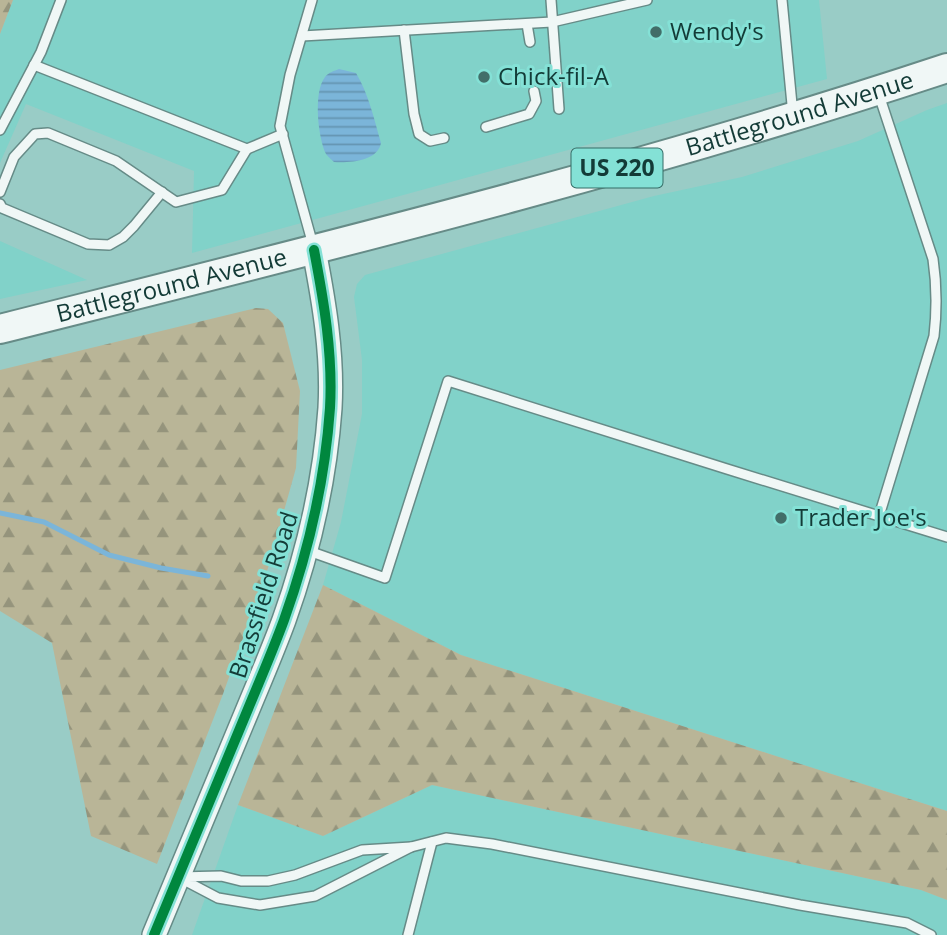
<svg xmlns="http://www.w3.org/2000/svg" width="947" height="935" font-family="'Open Sans',sans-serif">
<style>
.built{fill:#81d2c9}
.forest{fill:url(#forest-firs)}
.water{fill:url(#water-rules)}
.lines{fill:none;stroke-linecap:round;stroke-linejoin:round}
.stream{stroke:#7bb5d9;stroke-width:5}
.service-casing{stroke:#668b87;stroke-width:12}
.tertiary-casing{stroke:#668b87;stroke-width:26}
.primary-casing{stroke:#668b87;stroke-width:32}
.service{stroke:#f0f7f6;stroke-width:9}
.tertiary{stroke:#f0f7f6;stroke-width:23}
.primary{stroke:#f0f7f6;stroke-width:28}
.cycleway-casing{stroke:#84e1d6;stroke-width:15}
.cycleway{stroke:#00873e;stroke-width:10}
.poi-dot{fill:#426e69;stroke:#84e1d6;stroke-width:2.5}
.labels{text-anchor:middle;stroke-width:6;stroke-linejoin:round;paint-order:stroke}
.shield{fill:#84e1d6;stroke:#356d67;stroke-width:2}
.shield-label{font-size:23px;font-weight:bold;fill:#133b37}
.poi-label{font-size:24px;fill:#133b37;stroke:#84e1d6;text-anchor:start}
.street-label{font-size:24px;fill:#133b37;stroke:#84e1d6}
</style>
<defs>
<pattern id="forest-firs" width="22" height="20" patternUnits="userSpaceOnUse" patternTransform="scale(1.75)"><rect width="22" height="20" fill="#b9b597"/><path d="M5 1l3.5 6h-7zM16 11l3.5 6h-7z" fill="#95947c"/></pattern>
<pattern id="water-rules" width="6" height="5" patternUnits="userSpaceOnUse" patternTransform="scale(1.75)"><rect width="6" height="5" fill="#7bb5d9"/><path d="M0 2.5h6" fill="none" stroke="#6494b1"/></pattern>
</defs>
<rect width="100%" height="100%" fill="#99ccc6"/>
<g class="built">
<path d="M13,0H819L827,79L192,253L194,171L26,104L0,163V34Z"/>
<path d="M947,103V811L461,655L323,585L341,522L362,414V360L354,297L357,284L365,275L654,196L742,177L858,141L927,110Z"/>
<path d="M0,241L87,280L0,299Z"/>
<path d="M432,785L921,890L947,900V935H192L238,805L323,836Z"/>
</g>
<g class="forest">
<path d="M0,0H13L0,34Z"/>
<path d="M256,308L268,309L283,323L300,391L296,468L268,568L223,694L157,864L91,836L52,643L0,611V370Z"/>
<path d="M323,585L461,655L947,811V900L921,890L432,785L323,836L238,805Z"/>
</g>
<path class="water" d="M339,69L356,73C369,95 374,119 381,143C378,161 350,163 334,162C331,159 328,157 326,154C318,138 313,92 325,77C329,72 334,71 339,69Z"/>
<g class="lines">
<path class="stream" d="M0,513L44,522L109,555L161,568L208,576"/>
<g class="service-casing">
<g id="service">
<path d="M312,0L290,75L280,126L313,245"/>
<path d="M551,0L559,109"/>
<path d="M782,0L793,115"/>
<path d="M527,24L530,42"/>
<path d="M404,30L414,114L419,134L430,141L444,138"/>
<path d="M302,36L552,22L647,0"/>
<path d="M34,65L247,149L283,134"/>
<path d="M878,92L933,259C937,286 937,310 934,336L879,516"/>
<path d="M486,127L529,114L536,101L534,91"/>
<path d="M0,130L41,52L61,0"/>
<path d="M0,192L14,157L35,134L48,133L116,161L176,202L222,190L247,149"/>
<path d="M0,204L2,208L88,244L109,245L123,237L134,226L162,192"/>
<path d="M306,550L385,578L448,381L727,469L947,537"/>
<path d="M411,847L446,838L492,844L800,905L907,923L931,935"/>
<path d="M411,847L315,896L260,905L218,898L178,877L221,876L241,881H268L295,875L362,850Z"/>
<path d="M408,935L432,842"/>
</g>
</g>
<g class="tertiary-casing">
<path id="tertiary" d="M154,935C185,860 217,785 248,709C260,680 273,650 284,620C308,553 325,480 330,408C333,354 324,302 314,250"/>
</g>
<g class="primary-casing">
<g id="primary">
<path id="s1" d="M0,329C317,249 636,171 947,68"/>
</g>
</g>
<use href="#service" class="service"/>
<use href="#tertiary" class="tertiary"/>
<use href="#primary" class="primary"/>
<g class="cycleway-casing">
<path id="cycleway" d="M154,935C185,860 217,785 248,709C260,680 273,650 284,620C308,553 325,480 330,408C333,354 324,302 314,250"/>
</g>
<use href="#cycleway" class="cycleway"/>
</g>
<g class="poi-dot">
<circle cx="656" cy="32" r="7"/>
<circle cx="484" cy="77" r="7"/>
<circle cx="781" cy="518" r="7"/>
</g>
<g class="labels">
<rect class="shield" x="571.5" y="148.5" width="91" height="39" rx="5"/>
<g class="shield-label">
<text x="617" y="176">US 220</text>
</g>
<g class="poi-label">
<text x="670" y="40">Wendy's</text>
<text x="498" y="85">Chick-fil-A</text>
<text x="795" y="526">Trader Joe's</text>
</g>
<g class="street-label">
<text dy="8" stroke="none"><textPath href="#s1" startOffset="828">Battleground Avenue</textPath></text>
<text dy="8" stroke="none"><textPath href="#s1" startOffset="177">Battleground Avenue</textPath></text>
<text transform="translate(264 595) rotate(-72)" y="8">Brassfield Road</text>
</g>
</g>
</svg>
